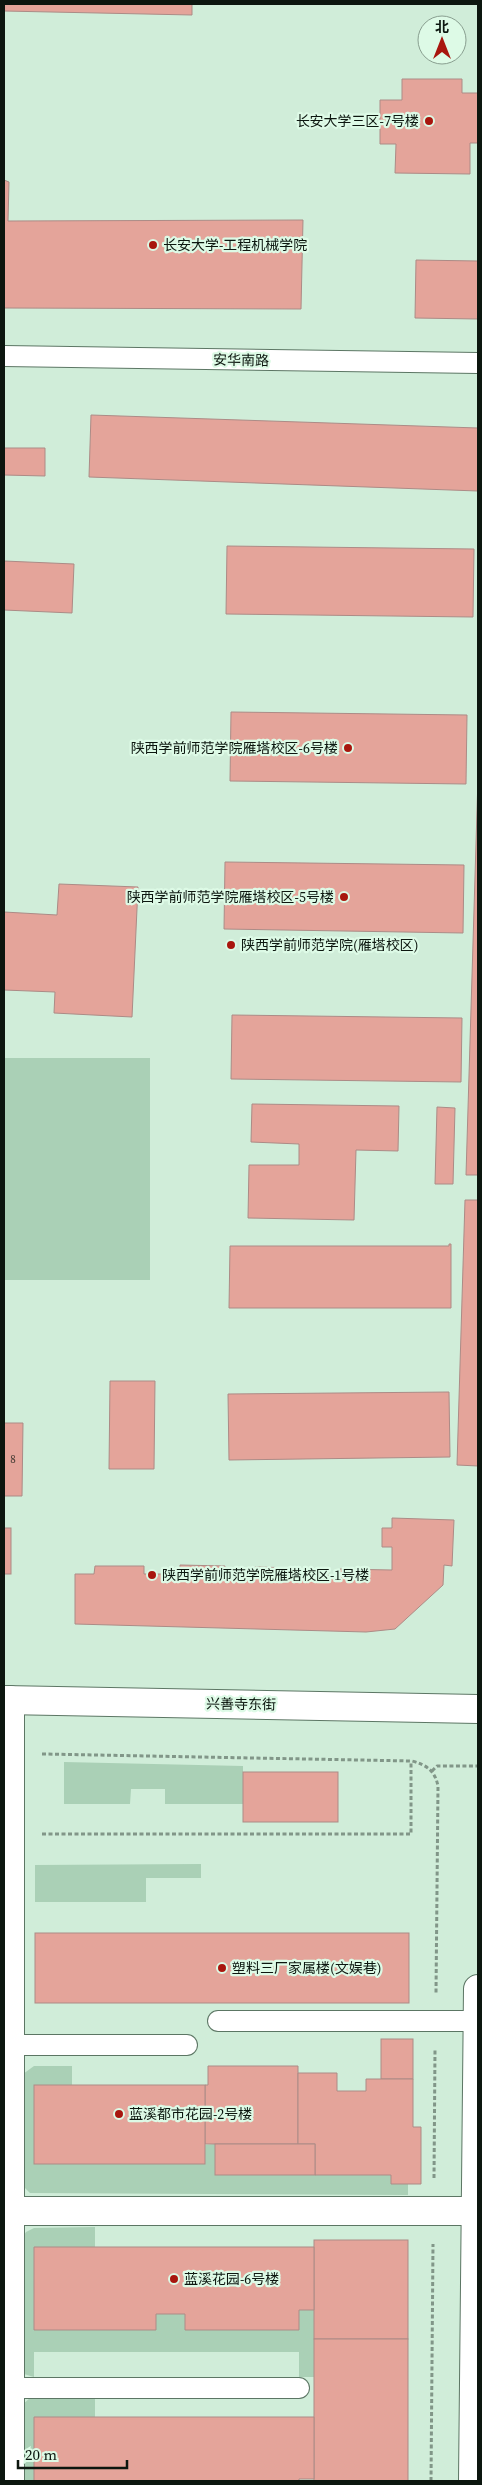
<svg xmlns="http://www.w3.org/2000/svg" width="482" height="2485" font-family="'Source Serif 4','Noto Sans SC',serif">
<style>
.green{fill:#aad0b6}
.building{fill:#e4a49a;stroke:#ac8b86}
.lines{fill:none;stroke-linecap:round;stroke-linejoin:round}
.service-casing{stroke:#5c7664;stroke-width:22}
.minor-casing{stroke:#5c7664;stroke-width:30}
.tertiary-casing{stroke:#5c7664;stroke-width:30}
.path{stroke:#819688;stroke-width:3;stroke-dasharray:4 2.5;stroke-linecap:butt}
.service{stroke:#fff;stroke-width:20}
.minor{stroke:#fff;stroke-width:28}
.tertiary{stroke:#fff;stroke-width:28}
.poi-dot{fill:#a8160e;stroke:#ddfae6;stroke-width:2}
.labels{text-anchor:middle;stroke-width:4.5;stroke-linejoin:round;paint-order:stroke}
.number-label{font-size:11px;fill:#423a32}
.poi-label{font-size:14px;fill:#0c160f;stroke:#ddfae6;text-anchor:start}
.street-label{font-size:14px;fill:#0c160f;stroke:#ddfae6}
</style>
<rect width="100%" height="100%" fill="#d0edd9"/>
<g class="green">
<rect x="4" y="1058" width="146" height="222"/>
<path d="M64,1762L243,1766V1804H165V1789H131L130,1804H64Z"/>
<path d="M201,1864V1878H146V1902H35V1865Z"/>
<path d="M34,2066H72V2085H34V2164L215,2144L391,2175V2184H408V2195L30,2193L23,2186V2074Z"/>
<path d="M95,2227V2247L34,2330H156V2314H185V2330H299V2310H314V2377H299V2352H34V2377L24,2374L21,2240L26,2232L34,2228Z"/>
<path d="M30,2398H95V2417H34V2481H21L22,2405Z"/>
</g>
<g class="building">
<path d="M4,4H192V15L4,11Z"/>
<path d="M402,79H462V93H478V143H470V174L395,173L396,144H380V100H402Z"/>
<path d="M4,180L9,182L8,221L303,220L301,309L4,308Z"/>
<path d="M416,260L478,261V319L415,318Z"/>
<path d="M91,415L478,428V491L89,477Z"/>
<path d="M4,448H45V476L4,475Z"/>
<path d="M227,546L474,549L473,617L226,614Z"/>
<path d="M4,561L74,564L72,613L4,610Z"/>
<path d="M231,712L467,715L466,784L230,781Z"/>
<path d="M478,777V1175H466Z"/>
<path d="M225,862L464,865L463,933L224,929Z"/>
<path d="M59,884L138,887L132,1017L54,1013L55,992L4,990V912L57,915Z"/>
<path d="M232,1015L462,1018L461,1082L231,1079Z"/>
<path d="M252,1104L399,1106L398,1151L356,1150L354,1220L248,1218L249,1165H299V1144L251,1142Z"/>
<path d="M437,1107L455,1108L453,1184H435Z"/>
<path d="M465,1200H478V1466L457,1465Z"/>
<path d="M449,1244H451V1308H229L230,1246H449Z"/>
<path d="M110,1381H155L154,1469H109Z"/>
<path d="M449,1392L450,1457L229,1460L228,1394Z"/>
<path d="M4,1423H23L22,1496H4Z"/>
<path d="M392,1518L454,1520L452,1566L444,1565L443,1585L395,1629L366,1632L75,1624V1574H94L95,1566H144V1574H180V1565L225,1566V1574L231,1575H254L255,1567L299,1568L298,1574L340,1576V1569L392,1570V1547H382V1528H392Z"/>
<rect x="4" y="1528" width="7" height="46"/>
<rect x="243" y="1772" width="95" height="50"/>
<rect x="35" y="1933" width="374" height="70"/>
<rect x="381" y="2039" width="32" height="40"/>
<path d="M208,2066H298V2144H205V2085H208Z"/>
<path d="M298,2073H337V2091H366V2079H413V2127H421V2184H391V2175H315V2144H298Z"/>
<rect x="34" y="2085" width="171" height="79"/>
<rect x="215" y="2144" width="100" height="31"/>
<rect x="314" y="2240" width="94" height="99"/>
<path d="M34,2247H314V2310H299V2330H185V2314H156V2330H34Z"/>
<rect x="314" y="2339" width="94" height="142"/>
<path d="M34,2417H314V2479H299V2481H34Z"/>
</g>
<g class="lines">
<g class="service-casing">
<g id="service">
<path d="M4,356L478,363"/>
<path d="M218,2021H478"/>
<path d="M10,2045H187"/>
<path d="M10,2388H299"/>
</g>
</g>
<g class="minor-casing">
<g id="minor">
<path d="M10,1700V2481"/>
<path d="M10,2211H476"/>
</g>
</g>
<g class="tertiary-casing">
<g id="tertiary">
<path d="M4,1700L478,1709"/>
<path d="M473,2481L478,1989"/>
</g>
</g>
<g class="path">
<path d="M42,1754L412,1761C427,1765 435,1771 438,1786L436,1993"/>
<path d="M432,1771L437,1766H478"/>
<path d="M42,1834H411V1761"/>
<path d="M434,2178L435,2049"/>
<path d="M431,2481L433,2244"/>
</g>
<use href="#service" class="service"/>
<use href="#minor" class="minor"/>
<use href="#tertiary" class="tertiary"/>
</g>
<g class="poi-dot">
<circle cx="429" cy="121" r="5"/>
<circle cx="153" cy="245" r="5"/>
<circle cx="348" cy="748" r="5"/>
<circle cx="344" cy="897" r="5"/>
<circle cx="231" cy="945" r="5"/>
<circle cx="152" cy="1575" r="5"/>
<circle cx="222" cy="1968" r="5"/>
<circle cx="119" cy="2114" r="5"/>
<circle cx="174" cy="2279" r="5"/>
</g>
<g class="labels">
<g class="number-label">
<text x="13" y="1463">8</text>
</g>
<g class="poi-label">
<text x="419" y="126" text-anchor="end">长安大学三区-7号楼</text>
<text x="163" y="250">长安大学-工程机械学院</text>
<text x="338" y="753" text-anchor="end">陕西学前师范学院雁塔校区-6号楼</text>
<text x="334" y="902" text-anchor="end">陕西学前师范学院雁塔校区-5号楼</text>
<text x="241" y="950">陕西学前师范学院(雁塔校区)</text>
<text x="162" y="1580">陕西学前师范学院雁塔校区-1号楼</text>
<text x="232" y="1973">塑料三厂家属楼(文娱巷)</text>
<text x="129" y="2119">蓝溪都市花园-2号楼</text>
<text x="184" y="2284">蓝溪花园-6号楼</text>
</g>
<g class="street-label">
<text transform="translate(241 360) rotate(1)" y="5">安华南路</text>
<text transform="translate(241 1704) rotate(1)" y="5">兴善寺东街</text>
</g>
</g>
<rect width="482" height="2485" fill="none" stroke="#0c160f" stroke-width="10"/>
<g transform="translate(442 40)"><circle r="24" fill="#ddfae6" stroke="#899f90"/>
<path d="M0-4L9 19L0 12L-9 19Z" fill="#a8160e"/>
<text y="-8" font-size="14" font-weight="bold" text-anchor="middle" fill="#0c160f">北</text>
</g>
<path d="M18 2460v8h109v-8" fill="none" stroke="#0c160f" stroke-width="2.5"/>
<text x="25" y="2460" font-size="15" fill="#0c160f" stroke="#ddfae6" stroke-width="4" paint-order="stroke">20 m</text>
</svg>
